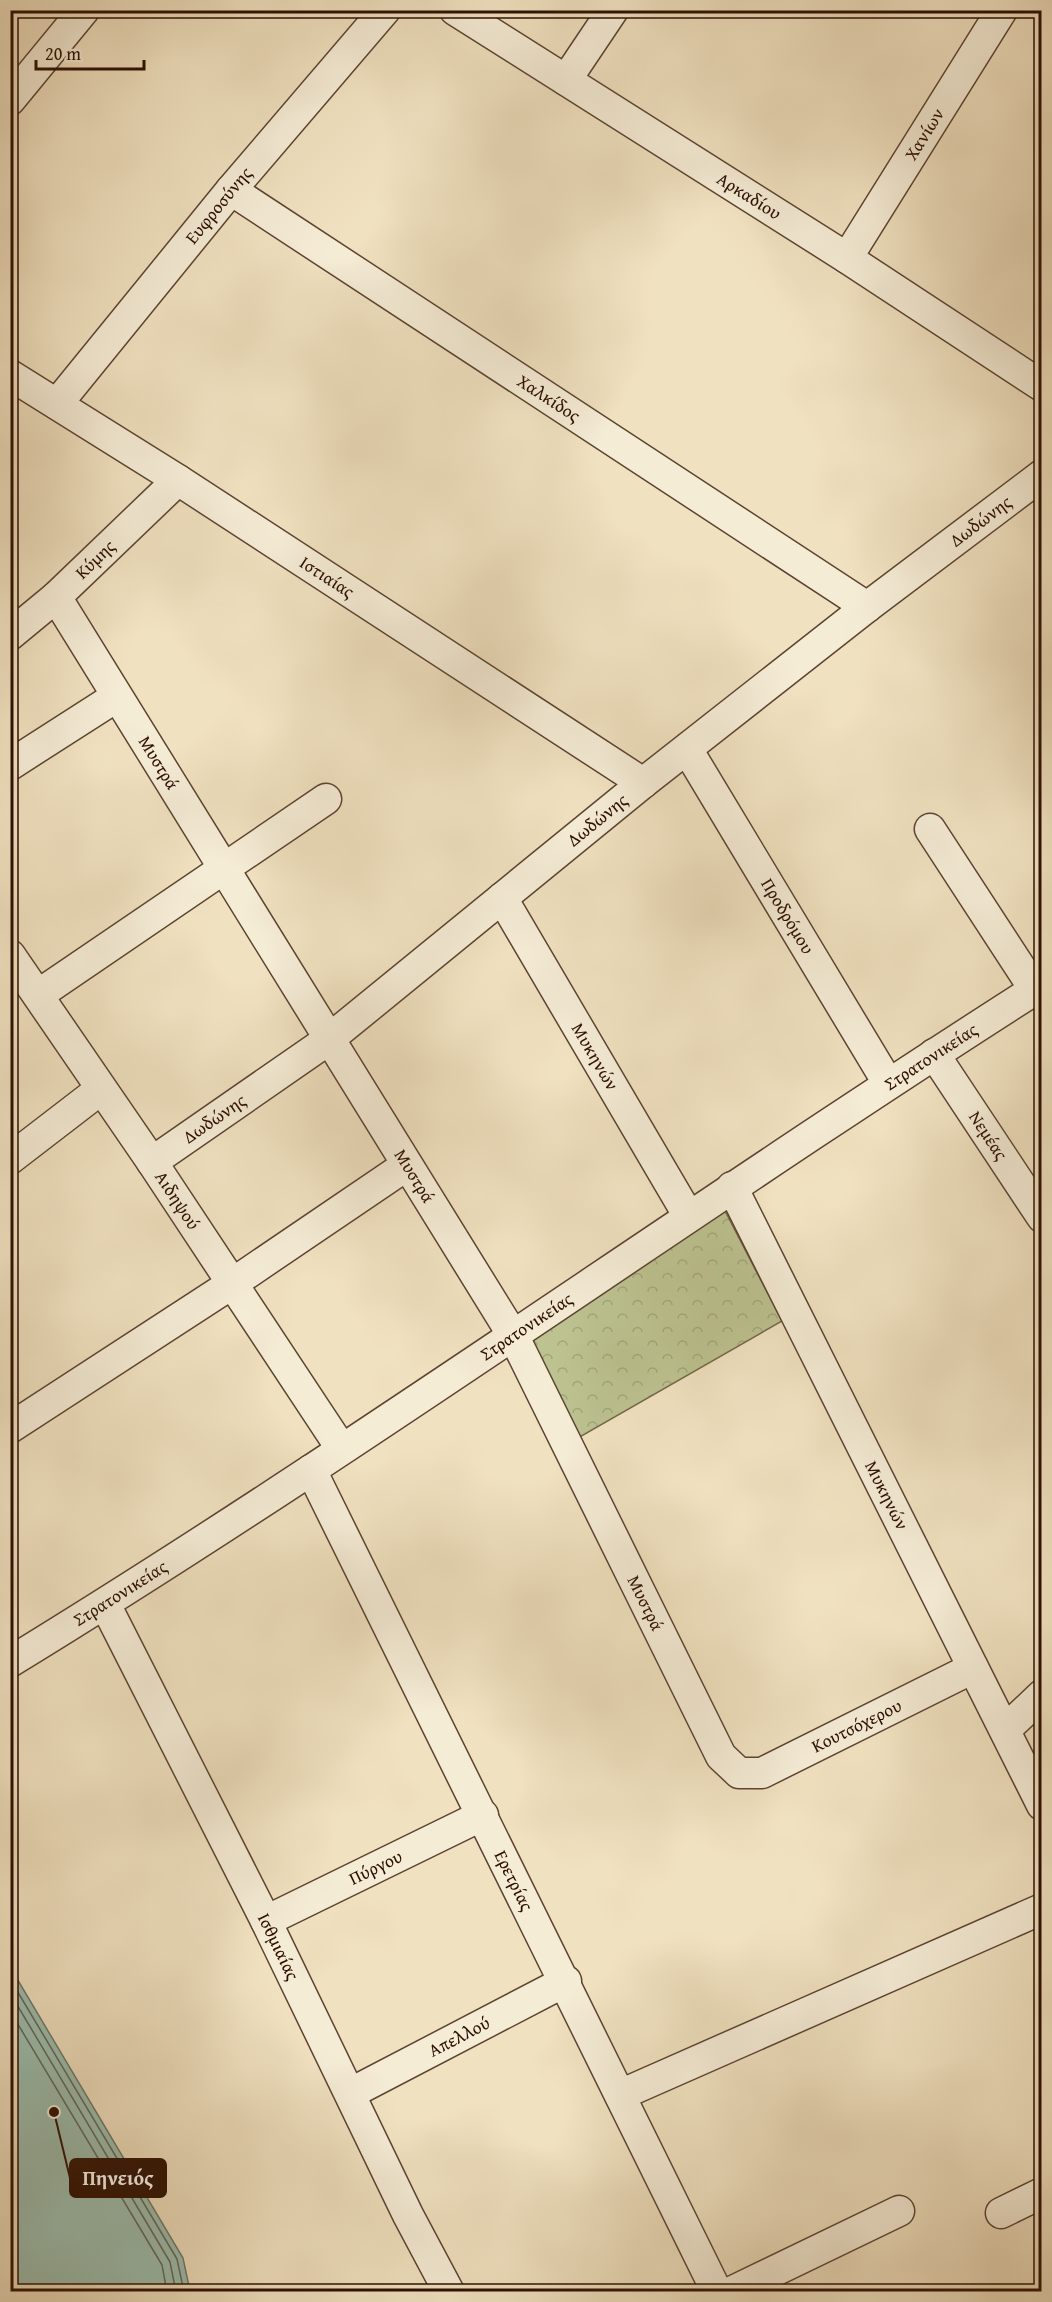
<svg xmlns="http://www.w3.org/2000/svg" width="1052" height="2302" font-family="'Gentium Book Plus',serif">
<style>
.park{fill:url(#park-crowns);stroke:#746849;stroke-width:1.5}
.water{fill:#9bbeaf;stroke:#6f786a;stroke-width:1.5}
.lines{fill:none;stroke-linecap:round;stroke-linejoin:round}
.shore{stroke:#646658;stroke-width:1.5}
.street-casing{stroke:#5d4432;stroke-width:33}
.street{stroke:#f5ecd6;stroke-width:30}
.labels{text-anchor:middle;stroke-width:5;stroke-linejoin:round;paint-order:stroke}
.street-label{font-size:18px;fill:#2c0f02;stroke:#f5ecd6}
.leader{fill:none;stroke:#2c0f02;stroke-width:2}
.callout-dot{fill:#2c0f02;stroke:#f5ecd6;stroke-width:2}
.callout{fill:#2c0f02;stroke:#2c0f02;stroke-width:2}
.callout-label{font-size:20px;text-anchor:middle;font-weight:bold;fill:#fff}
</style>
<defs>
<pattern id="park-crowns" width="20" height="18" patternUnits="userSpaceOnUse" patternTransform="scale(1.5)"><rect width="20" height="18" fill="#bcc290"/><path d="M2 6a3 3 0 1 1 6 0M12 15a3 3 0 1 1 6 0" fill="none" stroke="#a2a67b"/></pattern>
</defs>
<rect width="100%" height="100%" fill="#f0e1c0"/>
<filter id="stains"><feTurbulence type="fractalNoise" baseFrequency=".00333" numOctaves="4"/><feColorMatrix values="0 0 0 0 .2 0 0 0 0 .09 0 0 0 0 .02 0 0 0 .5 -.17"/></filter>
<radialGradient id="worn" r=".72"><stop offset=".6" stop-color="#630" stop-opacity="0"/><stop offset="1" stop-color="#630" stop-opacity=".3"/></radialGradient>
<path class="park" d="M724,1209L782,1321L578,1438L529,1342Z"/>
<path class="water" d="M10,1967L183,2258L190,2291H11Z"/>
<g class="lines">
<g class="shore">
<path d="M10,1979L177,2259L184,2292"/>
<path d="M10,1993L170,2262L176,2292"/>
<path d="M10,2011L162,2265L167,2292"/>
</g>
<g class="street-casing">
<g id="street">
<path id="s1" d="M455,10L847,258L1042,386"/>
<path d="M566,80L613,10"/>
<path d="M10,100L84,10"/>
<path id="s2" d="M231,190L867,607"/>
<path id="s3" d="M847,258L1002,10"/>
<path id="s4" d="M10,375L178,480L643,783"/>
<path id="s5" d="M57,404L231,190L385,10"/>
<path id="s6" d="M56,597L514,1337L721,1756L739,1773H762L973,1668"/>
<path id="s7" d="M10,635L56,597L178,480"/>
<path id="s8" d="M687,749L888,1083"/>
<path d="M10,765L116,697"/>
<path d="M930,829L1035,990"/>
<path id="s9" d="M502,898L688,1215"/>
<path id="s10" d="M10,955L152,1162L341,1448"/>
<path d="M38,995L326,799"/>
<path id="s11" d="M934,1054L1042,1217"/>
<path d="M10,1159L101,1089"/>
<path id="s12" d="M152,1162L328,1040L643,783L867,607L1042,475"/>
<path id="s13" d="M732,1187L1042,1805"/>
<path d="M10,1428L233,1283L407,1165"/>
<path id="s14" d="M311,1470L717,2292"/>
<path id="s15" d="M105,1604L266,1921L408,2215L449,2292"/>
<path id="s16" d="M10,1662C361,1447 695,1206 1042,985"/>
<path d="M1005,1730L1042,1695"/>
<path id="s17" d="M266,1921L483,1815"/>
<path id="s18" d="M351,2093L566,1981"/>
<path d="M620,2095L1042,1909"/>
<path d="M1001,2213L1042,2193"/>
<path d="M731,2292L899,2211"/>
</g>
</g>
<use href="#street" class="street"/>
</g>
<g class="labels">
<g class="street-label">
<text dy="6" stroke="none"><textPath href="#s3" startOffset="146">Χανίων</textPath></text>
<text dy="6" stroke="none"><textPath href="#s1" startOffset="348">Αρκαδίου</textPath></text>
<text dy="6" stroke="none"><textPath href="#s5" startOffset="256">Ευφροσύνης</textPath></text>
<text dy="6" stroke="none"><textPath href="#s2" startOffset="380">Χαλκίδος</textPath></text>
<text dy="6" stroke="none"><textPath href="#s12" startOffset="1048">Δωδώνης</textPath></text>
<text dy="6" stroke="none"><textPath href="#s7" startOffset="114">Κύμης</textPath></text>
<text dy="6" stroke="none"><textPath href="#s4" startOffset="376">Ιστιαίας</textPath></text>
<text dy="6" stroke="none"><textPath href="#s6" startOffset="195">Μυστρά</textPath></text>
<text dy="6" stroke="none"><textPath href="#s12" startOffset="562">Δωδώνης</textPath></text>
<text dy="6" stroke="none"><textPath href="#s8" startOffset="195">Προδρόμου</textPath></text>
<text dy="6" stroke="none"><textPath href="#s16" startOffset="1102">Στρατονικείας</textPath></text>
<text dy="6" stroke="none"><textPath href="#s9" startOffset="184">Μυκηνών</textPath></text>
<text dy="6" stroke="none"><textPath href="#s12" startOffset="76">Δωδώνης</textPath></text>
<text dy="6" stroke="none"><textPath href="#s11" startOffset="98">Νεμέας</textPath></text>
<text dy="6" stroke="none"><textPath href="#s6" startOffset="681">Μυστρά</textPath></text>
<text dy="6" stroke="none"><textPath href="#s10" startOffset="297">Αιδηψού</textPath></text>
<text dy="6" stroke="none"><textPath href="#s16" startOffset="616">Στρατονικείας</textPath></text>
<text dy="6" stroke="none"><textPath href="#s13" startOffset="345">Μυκηνών</textPath></text>
<text dy="6" stroke="none"><textPath href="#s16" startOffset="130">Στρατονικείας</textPath></text>
<text dy="6" stroke="none"><textPath href="#s6" startOffset="1167">Μυστρά</textPath></text>
<text dy="6" stroke="none"><textPath href="#s6" startOffset="1491">Κουτσόχερου</textPath></text>
<text dy="6" stroke="none"><textPath href="#s17" startOffset="122">Πύργου</textPath></text>
<text dy="6" stroke="none"><textPath href="#s14" startOffset="458">Ερετρίας</textPath></text>
<text dy="6" stroke="none"><textPath href="#s15" startOffset="384">Ισθμιαίας</textPath></text>
<text dy="6" stroke="none"><textPath href="#s18" startOffset="122">Απελλού</textPath></text>
</g>
</g>
<path class="leader" d="M54 2112L70 2178"/>
<circle class="callout-dot" cx="54" cy="2112" r="6"/>
<rect class="callout" x="70" y="2159" width="96" height="38" rx="6"/>
<g class="callout-label">
<text x="118" y="2185">Πηνειός</text>
</g>
<rect width="1052" height="2302" fill="none" stroke="#f0e1c0" stroke-width="36"/>
<rect x="12" y="12" width="1028" height="2278" fill="none" stroke="#2c0f02" stroke-width="3"/>
<rect x="18" y="18" width="1016" height="2266" fill="none" stroke="#2c0f02" stroke-width="1.5"/>
<path d="M36 60v9h108v-9" fill="none" stroke="#2c0f02" stroke-width="3"/>
<text x="45" y="60" font-size="18" fill="#2c0f02" stroke="#f5ecd6" stroke-width="4.5" paint-order="stroke">20 m</text>
<rect width="100%" height="100%" filter="url(#stains)"/>
<rect width="100%" height="100%" fill="url(#worn)"/>
</svg>
